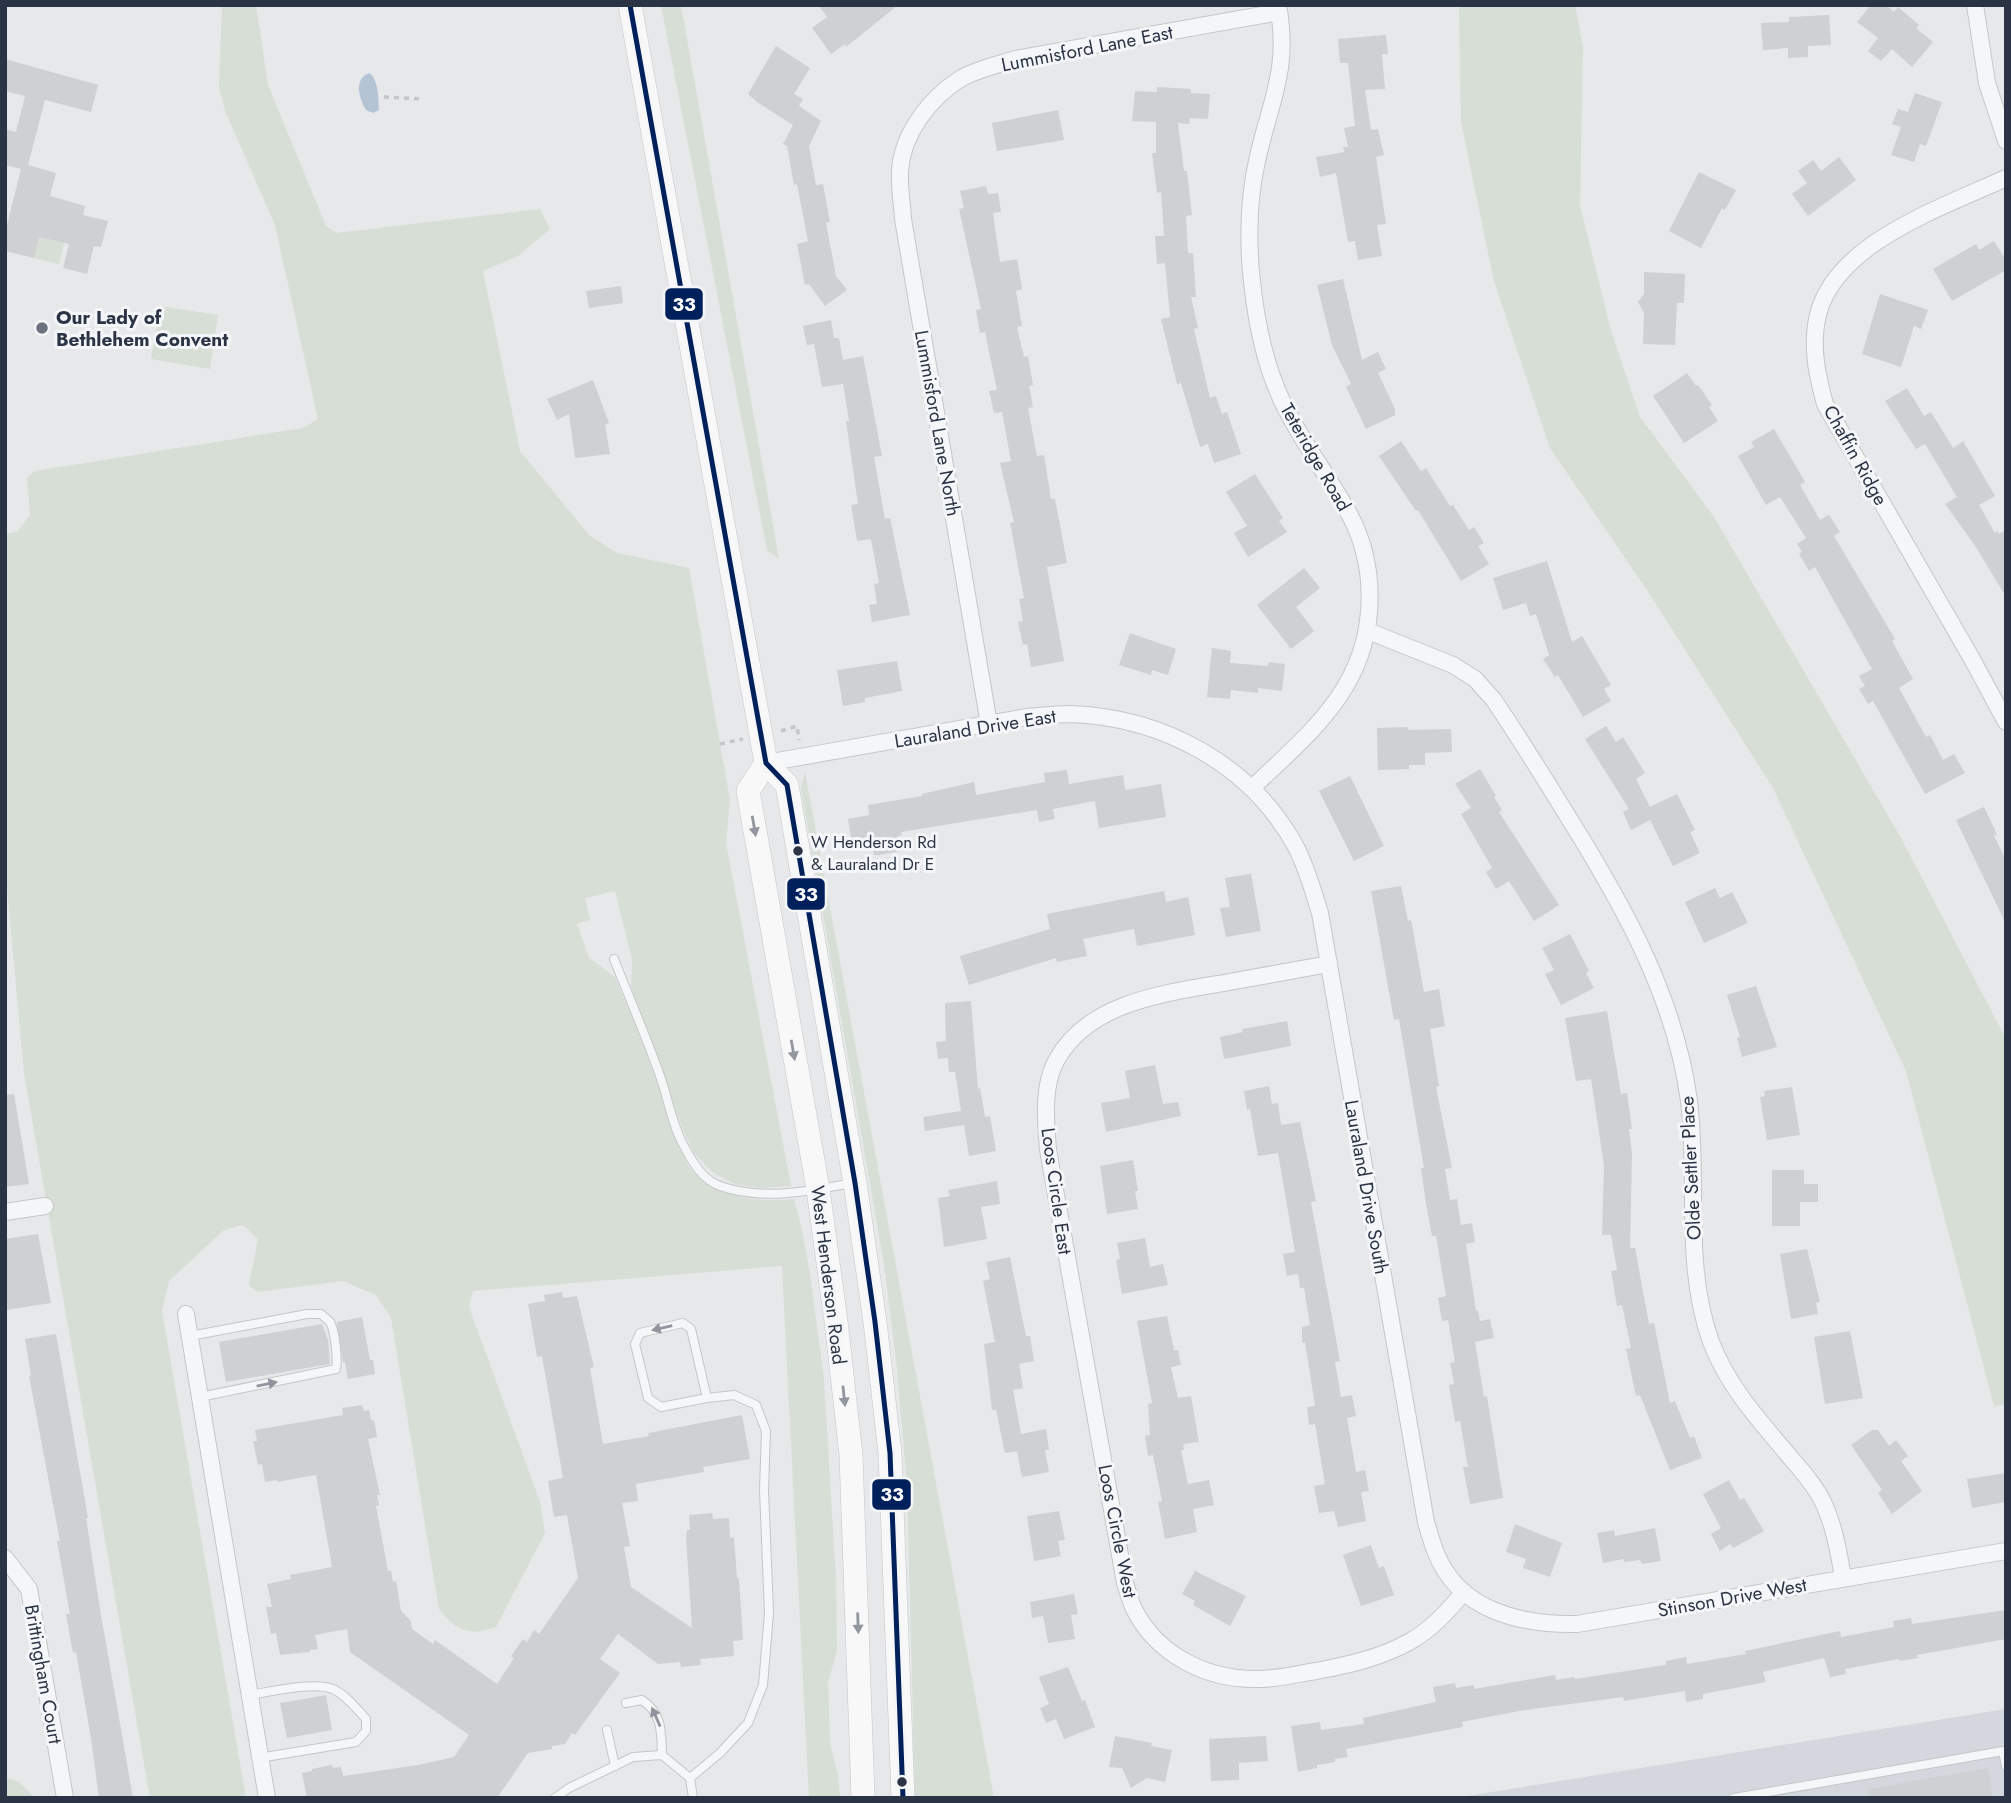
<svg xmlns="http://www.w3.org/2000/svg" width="2011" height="1803" font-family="Jost,sans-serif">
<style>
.built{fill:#d4d7dd}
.green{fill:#d6ded6}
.water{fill:#b4c4d5}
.building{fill:#ced0d3}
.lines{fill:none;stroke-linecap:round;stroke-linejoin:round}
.lane-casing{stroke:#c4c6c8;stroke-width:10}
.street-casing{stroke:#c4c6c8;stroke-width:18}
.secondary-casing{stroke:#c4c6c8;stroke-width:24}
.path{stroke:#c5c6ca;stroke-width:3.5;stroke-dasharray:5 5;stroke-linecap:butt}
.lane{stroke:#f5f6f7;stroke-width:8}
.street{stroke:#f5f6f7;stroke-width:16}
.secondary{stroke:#f8f8f8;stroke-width:23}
.bus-1-casing{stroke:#f4f6f9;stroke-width:10}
.bus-1{stroke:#00205b;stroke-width:5}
.oneway{fill:#92969e}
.oneway2{fill:#90959e}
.poi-dot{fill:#6c737f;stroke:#f4f6f9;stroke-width:2.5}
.bus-dot{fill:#2b3445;stroke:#f4f6f9;stroke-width:2.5}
.labels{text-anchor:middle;stroke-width:6;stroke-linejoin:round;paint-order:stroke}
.bus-label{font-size:17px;fill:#2b3445;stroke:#f4f6f9;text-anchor:start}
.street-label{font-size:19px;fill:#2b3445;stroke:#f4f6f9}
.poi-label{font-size:19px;font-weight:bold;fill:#2b3445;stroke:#f4f6f9;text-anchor:start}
.line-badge{stroke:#f4f6f9;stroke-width:2.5}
.badge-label{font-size:19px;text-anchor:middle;font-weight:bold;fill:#fff}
</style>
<rect width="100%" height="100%" fill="#e6e8ea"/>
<path class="built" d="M2006,1709V1798H1455Z"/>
<g class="green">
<path d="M222,5H256L268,85L326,226L336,233L540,209L550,229L518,256L483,271L520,451L589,535L617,553L689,568L730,800L726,843L791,1186L759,1188L734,1184L712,1172L694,1153L681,1125L631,987L632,959L615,891L585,898L590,920L577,924L589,958L615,977L642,1042L687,1164C712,1199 754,1202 794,1199L802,1230L810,1274L824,1380L836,1580L837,1651L828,1682L830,1743L838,1775L840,1798H809L782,1266L473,1291L469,1307L540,1502L545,1533L496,1627C469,1636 457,1632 439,1609L391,1318L376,1295L343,1281L257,1292L249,1285L258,1239L243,1225L224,1230L169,1281L162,1311L246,1798H150L24,1073L5,866V534L17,532L30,515L27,478L35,471L303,428L318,419L275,225L226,113L219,88Z"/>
<path d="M661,5H681L779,559L767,550Z"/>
<path d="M1459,5H1575L1583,47L1580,206L1611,331L1640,417L1714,517L1901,838L2006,1039V1404L1994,1406L1906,1071L1773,788L1647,590L1550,448L1494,281L1461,122Z"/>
<path d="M39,237L64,243L59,264L34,258Z"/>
<path d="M160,306L218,315L210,369L151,359Z"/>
<path d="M805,772L994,1798H915L907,1486L897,1369L884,1264L801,788Z"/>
<path d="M5,1778L18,1781L35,1798H5Z"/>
</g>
<path class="water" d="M370,73C379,82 378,97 379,110L373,113L366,110C359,98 353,78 370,73Z"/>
<g class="building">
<path d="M818,5H898L846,47L845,44L831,54L812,28L827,17Z"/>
<path d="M1871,5H1886L1894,12L1898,7L1919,25L1916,28L1933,42L1912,67L1892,49L1881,61L1868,51L1878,38L1857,22Z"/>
<path d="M1829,15L1831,45L1808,46V57L1788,58V48L1763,50L1761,23L1789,22V17Z"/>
<path d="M1386,35L1388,54H1382L1385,89L1365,90L1371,130L1378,129L1384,155L1376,157L1386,224L1377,225L1382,256L1358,260L1355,241L1348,242L1336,173L1320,177L1316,157L1344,152L1343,147H1348L1344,128L1355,126L1348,63H1340L1338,39Z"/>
<path d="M776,46L810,68L794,94L803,99L799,106L821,121L809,146L816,185L823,184L830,222L826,223L836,276L847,290L825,306L809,284L805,285L797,244L808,241L797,184L794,185L787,146L783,144L793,125L757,102L748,94Z"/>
<path d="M5,59L98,85L91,112L45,100L28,165L56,173L50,196L85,206L83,215L108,221L101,247L94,246L87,274L63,268L69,244L39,237L34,258L5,251V233L21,169L5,165V129L16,132L25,96L5,91Z"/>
<path d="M1157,87L1191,89V93L1210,94L1208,119L1190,118L1189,124L1178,123L1184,171H1187L1192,215L1186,216L1188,253H1193L1196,297H1191L1198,328L1194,329L1210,398L1216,396L1222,414L1227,412L1241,454L1214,463L1208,444L1200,447L1181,383L1177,384L1161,319L1170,317L1165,263L1157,264L1155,236H1164L1161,192L1157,193L1152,153H1156V122L1132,121L1135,91L1157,92Z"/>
<path d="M1915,93L1942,102L1926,146L1920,144L1914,162L1891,155L1901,127L1892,124L1898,109L1908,112Z"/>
<path d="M1058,110L1064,140L997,151L992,123Z"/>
<path d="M1839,157L1856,180L1808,216L1792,194L1807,183L1798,171L1813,160L1821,171Z"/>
<path d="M1699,172L1736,190L1725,210L1722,208L1701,248L1669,231Z"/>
<path d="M986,186L988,194L998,193L1001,212L993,213L1000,262L1017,259L1022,289L1016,291L1022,326L1017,327L1024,357L1028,356L1033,385L1029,386L1033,407L1028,408L1037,456L1044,455L1051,499H1055L1067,563L1047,567L1064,661L1031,667L1027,644L1023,645L1018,622L1023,621L1019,599L1024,598L1010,523L1014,522L1000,463L1011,461L1002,412L994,413L989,391L997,390L985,332L980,333L976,310L981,309L959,209L964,208L960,191Z"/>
<path d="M1994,241L2006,260V270L1952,301L1933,269L1976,244L1979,250Z"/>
<path d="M1644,272L1685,274L1684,303H1677L1675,345L1643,344L1644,313L1638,302L1644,294Z"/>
<path d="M1343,279L1362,360L1378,352L1386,369L1378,373L1395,409V415L1366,429L1346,387L1351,384L1332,345L1317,285Z"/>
<path d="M621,286L623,303L589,308L586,291Z"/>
<path d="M1880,294L1928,310L1921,329L1914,326L1901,367L1862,354Z"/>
<path d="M831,320L834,338H839L843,360L863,356L882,456L874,457L885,519L890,518L910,615L872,622L869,605L877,604L874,584L879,583L871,539L857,541L851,505L858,504L846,421H849L843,384L822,387L814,344L807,345L803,326Z"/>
<path d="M1687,373L1696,386L1698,385L1712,405L1709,407L1718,421L1684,443L1653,396Z"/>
<path d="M593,380L609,423L605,425L610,454L575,458L569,414L557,420L547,399Z"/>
<path d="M1907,388L1924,416L1931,412L1953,448L1963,441L1995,496L1979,505L1995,533L1998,531L1999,534L2006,530V597L1976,547L1945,504L1957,497L1925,444L1916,449L1885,401Z"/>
<path d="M1774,429L1805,482L1800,485L1820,520L1829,515L1840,532L1834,536L1895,639L1892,641L1913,679L1899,688L1926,737L1930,735L1943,760L1954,754L1965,773L1925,794L1873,701L1868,704L1859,689L1865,686L1859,676L1872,669L1815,567L1809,571L1799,554L1802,552L1797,544L1806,538L1780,497L1766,505L1738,456L1754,447L1751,442Z"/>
<path d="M1401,441L1421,471L1426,468L1450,506L1453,505L1469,530L1474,527L1484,543L1478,546L1489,564L1461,581L1418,510L1416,511L1379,456Z"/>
<path d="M1255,474L1283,518L1279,521L1287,532L1248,557L1234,533L1247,526L1226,492Z"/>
<path d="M1547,561L1572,642L1582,636L1611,685L1604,689L1611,701L1583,717L1558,675L1555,677L1543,659L1549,655L1536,614L1530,616L1526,603L1503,610L1493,578Z"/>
<path d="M1304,568L1320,588L1296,607L1314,631L1291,649L1257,605Z"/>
<path d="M1130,633L1176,649L1168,675L1152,670L1151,675L1119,665Z"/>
<path d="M1212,648L1231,651L1230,663L1268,666L1269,662L1285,664L1282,691L1258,688V693L1231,690L1230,699L1207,697Z"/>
<path d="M897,661L902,691L865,698V702L843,706L837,670Z"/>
<path d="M1606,726L1616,742L1623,737L1645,773L1636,779L1650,807L1677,794L1695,830L1690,832L1700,853L1673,866L1650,820L1631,830L1623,812L1629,809L1585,739Z"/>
<path d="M1407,727L1408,730L1451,729L1452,752L1425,753V765H1409V769L1378,770L1377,728Z"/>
<path d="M1480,769L1496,796L1494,797L1502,810L1499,812L1559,905L1534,921L1509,881L1496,889L1486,872L1492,868L1461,814L1471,808L1455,784Z"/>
<path d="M1067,770L1069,784L1123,775L1125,790L1161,784L1166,817L1099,828L1095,801L1053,809L1055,819L1039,822L1037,810L901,832L902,835L898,836L900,851L879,855H874L871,839L852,843L848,819L869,815L868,805L922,796V794L974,782L976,795L1045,782L1044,773Z"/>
<path d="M1350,776L1384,846L1354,861L1319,791Z"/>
<path d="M1984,807L1997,834L1994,836L2006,860V924L1956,820Z"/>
<path d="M1251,874L1261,931L1226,937L1220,908L1230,907L1225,878Z"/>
<path d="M1401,886L1408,921L1411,920L1424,992L1439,989L1445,1026L1430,1029L1439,1086L1436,1087L1452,1168L1445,1169L1450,1200L1457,1199L1461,1225L1472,1223L1475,1242L1466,1244L1476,1311H1478L1480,1321L1490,1319L1494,1338L1475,1342L1484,1397L1487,1396L1503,1498L1470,1504L1463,1467H1468L1460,1421L1455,1422L1449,1385L1454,1384L1450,1363L1455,1362L1448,1320L1442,1321L1438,1298L1446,1296L1436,1236H1432L1426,1204L1421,1168H1424L1399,1019L1394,1020L1371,891Z"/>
<path d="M1715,888L1720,898L1732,892L1748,923L1704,943L1685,902Z"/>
<path d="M1164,891L1166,902L1188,897L1195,935L1137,946L1134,929L1083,939L1087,956L1057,962L1056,958L969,985L960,956L1050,929L1047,914Z"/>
<path d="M1570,934L1589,971L1586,973L1594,988L1561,1005L1545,974L1554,970L1542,948Z"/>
<path d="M1756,986L1777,1047L1742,1057L1737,1038L1740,1037L1727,995Z"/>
<path d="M971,1001L978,1089L980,1088L985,1117L990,1116L996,1151L969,1156L964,1125L925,1131L923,1117L961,1111L955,1072H949L948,1058L938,1059L936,1042L946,1041L945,1003Z"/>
<path d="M1607,1011L1621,1094L1627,1093L1632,1129H1629L1632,1153L1630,1248H1635L1649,1324L1654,1323L1670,1403L1675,1401L1690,1438L1694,1436L1702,1458L1670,1470L1640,1395L1636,1396L1626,1349L1631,1348L1622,1305L1617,1306L1611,1271L1617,1270L1611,1235H1602L1604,1166L1591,1079L1576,1081L1565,1018Z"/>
<path d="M1287,1021L1291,1046L1224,1059L1220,1037L1243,1032L1242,1029Z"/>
<path d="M1155,1065L1163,1104L1178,1102L1181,1116L1106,1132L1101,1103L1130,1098L1125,1071Z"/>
<path d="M1269,1086L1272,1104L1278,1103L1281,1125L1300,1122L1316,1201L1311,1202L1340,1361L1335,1362L1341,1397L1352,1395L1356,1416L1347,1418L1356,1472L1365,1470L1369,1491L1361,1492L1366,1521L1338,1527L1334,1511L1319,1513L1314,1486L1325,1484L1315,1424L1309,1425L1307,1407L1315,1406L1305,1342L1302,1343V1327L1310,1325L1304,1288H1300L1298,1274L1287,1276L1283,1254L1295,1252L1278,1153L1258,1156L1250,1109L1247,1110L1244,1091Z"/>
<path d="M1792,1087L1800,1135L1767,1140L1760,1097L1765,1096L1764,1091Z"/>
<path d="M14,1094L29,1184L5,1187V1095Z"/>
<path d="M1133,1160L1138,1191H1135L1138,1209L1107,1214L1100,1166Z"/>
<path d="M1772,1170H1804V1184H1818V1202H1800V1226H1772Z"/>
<path d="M997,1181L1000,1204L981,1207L987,1239L944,1247L938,1198L950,1196L948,1190Z"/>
<path d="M38,1234L51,1303L5,1310V1239Z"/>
<path d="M1145,1238L1150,1267L1163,1264L1168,1285L1122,1294L1116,1260L1120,1259L1117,1243Z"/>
<path d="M1807,1249L1820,1302L1816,1303L1818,1314L1791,1319L1780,1254Z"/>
<path d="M1010,1257L1026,1336H1030L1034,1361L1019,1364L1023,1388L1013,1390L1021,1434L1046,1429L1049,1450H1045L1049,1472L1022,1477L1017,1451L1005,1453L996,1410H992L984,1344L995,1342L983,1281L990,1279L986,1262Z"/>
<path d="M562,1292L563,1298L577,1296L594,1367L590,1368L603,1444L649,1436L648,1433L742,1415L750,1459L703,1467L704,1472L636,1484L638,1501L622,1503L630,1546L624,1547L631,1587L692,1628L686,1538L687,1530H690L689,1515L712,1513L713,1519L729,1518L730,1538L734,1537L737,1578H739L743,1640L733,1641L734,1656L700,1659L701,1665L681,1667L680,1662L658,1664L618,1634L600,1659L620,1673L575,1735L572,1733L565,1744L552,1746V1749L528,1753L497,1798H307L302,1773L312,1771V1769L332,1765L333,1768L341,1767L343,1776L418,1765L454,1757L469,1735L350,1652L347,1629L315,1635L318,1649L310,1650V1652L280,1655L276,1633L271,1634L266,1607H272L267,1584L291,1579L290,1575L332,1567L316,1475L277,1482V1480L265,1482L262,1464L258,1465L253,1441H257L255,1430L343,1415L342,1408L362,1405L364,1411L369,1410L371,1420H374L377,1437L368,1439L380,1495H377L379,1505L376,1506L388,1571H391L393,1582L396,1581L401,1611L411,1621L412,1629L433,1644L435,1640L497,1684L514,1658L511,1656L523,1639L527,1642L534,1630L539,1634L578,1578L567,1515L554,1517L548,1481L563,1478L542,1356L537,1357L528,1304L545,1301L544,1295Z"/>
<path d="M1167,1316L1174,1350H1178L1181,1365L1171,1367L1178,1398L1191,1396L1199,1442L1183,1444L1184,1450H1181L1188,1484L1209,1480L1214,1505L1193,1509L1197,1532L1165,1539L1158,1502L1162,1501L1153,1455L1148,1456L1145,1436L1150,1435L1148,1404L1152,1403L1137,1321Z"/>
<path d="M362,1317L370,1360H373L375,1374L348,1379L345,1362H343L337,1322Z"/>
<path d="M322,1324L328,1340L330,1364L226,1382L219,1342Z"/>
<path d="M1850,1331L1863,1398L1825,1404L1814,1337Z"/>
<path d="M56,1334L88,1518H86L100,1609L133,1798H99L91,1738L76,1652L73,1653L66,1614H70L57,1541H60L29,1376L31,1375L25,1339Z"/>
<path d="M1872,1430H1878L1889,1446L1896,1440L1908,1456L1901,1461L1922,1491L1892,1514L1878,1493L1882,1490L1851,1445Z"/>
<path d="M2006,1473V1502L1972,1508L1967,1479Z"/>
<path d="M1729,1480L1740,1500L1744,1498L1764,1531L1733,1548L1730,1544L1720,1551L1711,1534L1721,1528L1703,1494Z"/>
<path d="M1059,1511L1065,1540L1058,1541L1061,1556L1034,1561L1027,1516Z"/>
<path d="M1515,1524L1562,1543L1550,1577L1523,1568L1526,1559L1506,1552Z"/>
<path d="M1655,1528L1661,1561L1642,1564L1640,1560L1624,1562V1559L1603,1563L1597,1533L1614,1530L1615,1536Z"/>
<path d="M1371,1545L1379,1568L1384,1566L1394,1595L1361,1606L1343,1555Z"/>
<path d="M1195,1571L1246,1596L1230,1626L1193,1605L1195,1601L1182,1594Z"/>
<path d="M1074,1594L1078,1614L1071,1615L1075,1639L1048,1643L1043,1616L1032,1618L1030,1602Z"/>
<path d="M2006,1610V1639L1917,1655L1918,1658L1899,1661V1659L1845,1669L1846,1674L1830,1677L1824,1658L1763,1672L1766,1682L1703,1694V1699L1686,1702L1685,1691L1624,1701L1623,1697L1519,1711L1462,1722L1463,1727L1346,1749L1348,1757L1335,1759V1762L1317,1765V1768L1298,1772L1291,1726L1320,1722L1321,1730L1364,1724L1363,1718L1436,1702L1433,1687L1455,1683L1456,1688L1474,1685V1689L1555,1675L1556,1680L1574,1677L1575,1679L1666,1665V1661L1686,1657L1687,1664L1746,1654L1745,1651L1840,1631L1841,1637L1894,1627L1893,1621L1911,1618L1912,1624Z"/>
<path d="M1068,1667L1082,1701L1085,1700L1095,1727L1064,1739L1056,1719L1046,1723L1040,1708L1049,1704L1039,1677Z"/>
<path d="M326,1695L332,1730L287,1738L280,1703Z"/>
<path d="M1115,1736L1152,1743L1151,1746L1172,1750L1165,1782L1147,1778L1131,1788L1122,1768L1109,1767Z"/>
<path d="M1266,1736L1268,1761L1239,1763V1780L1211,1781L1209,1739Z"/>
<path d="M1988,1768L1993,1798H1869L1868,1789Z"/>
</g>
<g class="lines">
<g class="lane-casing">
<g id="lane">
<path d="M614,959C629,997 645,1034 659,1073C668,1097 672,1126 685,1148C693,1163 703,1180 720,1186C762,1201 811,1191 852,1183"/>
<path d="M190,1336L307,1314H321C322,1315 329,1321 330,1322C335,1331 338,1360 336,1369L200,1397"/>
<path d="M249,1695C270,1692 314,1681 333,1689C346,1695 357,1709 366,1719V1731L356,1742L259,1758"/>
<path d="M626,1703L642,1700C663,1714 661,1732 662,1755"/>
<path d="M607,1730L615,1766"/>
<path d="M555,1798L569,1788L633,1757L662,1755L690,1778"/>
<path d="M693,1798L690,1778L720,1753L748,1723L763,1685L769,1613L764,1490L766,1431L756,1405L734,1395L707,1398L691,1329L683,1323L640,1333L635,1344L648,1398L661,1407L707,1398"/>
<path d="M1734,1798L2003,1751L2006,1766"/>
</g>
</g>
<g class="street-casing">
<g id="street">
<path d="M1975,5L1987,83L2006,141"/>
<path d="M2006,178C1942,208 1826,245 1816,325C1812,353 1818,378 1825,404L1972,659L2006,722"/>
<path d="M1368,631L1453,665L1475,679L1493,699C1519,737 1543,776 1567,815C1622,903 1675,996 1689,1101C1699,1181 1683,1264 1711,1342C1727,1384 1756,1417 1785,1451C1798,1467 1814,1483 1823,1502C1834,1525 1839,1553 1843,1578"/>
<path d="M989,724L903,219C902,203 899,186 900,171C902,134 930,98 960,79C977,69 997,65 1016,59L1279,12"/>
<path d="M766,763L1027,717C1041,716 1056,714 1070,714C1162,717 1251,764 1296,847C1307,868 1313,891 1320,913L1426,1522C1429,1532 1432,1543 1436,1553C1459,1611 1521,1625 1577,1624L2006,1551"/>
<path d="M1252,788C1284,757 1322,726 1345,687C1377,634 1378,564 1347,510C1327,474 1302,442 1284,405C1264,365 1255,316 1251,272C1248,236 1249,196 1257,161C1270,101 1290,70 1278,5"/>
<path d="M1329,964C1295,970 1262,976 1229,982C1169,993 1089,1000 1056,1061C1042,1087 1046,1122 1048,1150L1125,1583C1128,1591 1130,1601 1134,1609C1157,1655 1207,1680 1258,1679C1277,1679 1297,1674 1316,1671C1348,1665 1380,1658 1409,1642C1431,1630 1448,1611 1464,1592"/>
<path d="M5,1212L45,1206"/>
<path d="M186,1314L267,1798"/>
<path d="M5,1558L29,1589L65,1798"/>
</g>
</g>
<g class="secondary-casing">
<g id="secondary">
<path d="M630,5L766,763L787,785L855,1183L875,1322L890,1453L903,1798"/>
<path d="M766,763L748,791L818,1189L836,1321L851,1455L863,1798"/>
</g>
</g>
<g class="path">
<path d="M384,97L423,99"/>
<path d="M781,731L797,726L799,740"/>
<path d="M720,744L743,739"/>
</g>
<use href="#lane" class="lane"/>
<use href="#street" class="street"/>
<use href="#secondary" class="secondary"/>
<g class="bus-1-casing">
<path id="bus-1" d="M630,5L766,763L787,785L855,1183L875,1322L890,1453L903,1798"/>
</g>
<use href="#bus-1" class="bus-1"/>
</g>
<defs><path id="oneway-solid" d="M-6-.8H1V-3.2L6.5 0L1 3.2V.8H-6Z" transform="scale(1.75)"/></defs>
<g class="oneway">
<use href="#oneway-solid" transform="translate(754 826) rotate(80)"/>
<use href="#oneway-solid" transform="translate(793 1050) rotate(80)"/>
<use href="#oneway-solid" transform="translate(844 1396) rotate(84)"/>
<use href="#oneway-solid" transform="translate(858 1623) rotate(88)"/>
</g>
<g class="oneway2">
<use href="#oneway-solid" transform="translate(662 1328) rotate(167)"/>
<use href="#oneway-solid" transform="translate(267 1384) rotate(-11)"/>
<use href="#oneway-solid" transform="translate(656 1717) rotate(-114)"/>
</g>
<circle class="poi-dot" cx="42" cy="328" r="7"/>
<g class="bus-dot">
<circle cx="798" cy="851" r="6"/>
<circle cx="902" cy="1782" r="6"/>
</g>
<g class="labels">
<g class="bus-label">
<text x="811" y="848">W Henderson Rd<tspan x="811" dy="22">&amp; Lauraland Dr E</tspan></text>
</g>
<g class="street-label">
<text transform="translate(1087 48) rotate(-11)" y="7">Lummisford Lane East</text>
<text transform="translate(938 423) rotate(80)" y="7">Lummisford Lane North</text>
<text transform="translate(1856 455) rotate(61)" y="7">Chaffin Ridge</text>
<text transform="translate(1316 457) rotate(60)" y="7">Teteridge Road</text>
<text transform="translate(975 728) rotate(-9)" y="7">Lauraland Drive East</text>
<text transform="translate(1690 1168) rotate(-93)" y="7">Olde Settler Place</text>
<text transform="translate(1367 1187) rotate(80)" y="7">Lauraland Drive South</text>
<text transform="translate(1057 1191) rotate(82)" y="7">Loos Circle East</text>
<text transform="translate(829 1275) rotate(83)" y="7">West Henderson Road</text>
<text transform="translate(1118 1531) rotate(79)" y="7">Loos Circle West</text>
<text transform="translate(1732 1597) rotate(-10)" y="7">Stinson Drive West</text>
<text transform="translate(44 1674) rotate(80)" y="7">Brittingham Court</text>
</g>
<g class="poi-label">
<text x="56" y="324">Our Lady of<tspan x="56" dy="22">Bethlehem Convent</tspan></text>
</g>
</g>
<g class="line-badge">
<rect x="664" y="287" width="40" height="34" rx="7" fill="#00205b"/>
<rect x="786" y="877" width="40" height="34" rx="7" fill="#00205b"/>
<rect x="871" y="1478" width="41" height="33" rx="7" fill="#00205b"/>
</g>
<g class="badge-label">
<text x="684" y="311">33</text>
<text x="806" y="901">33</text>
<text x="892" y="1501">33</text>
</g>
<rect width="2011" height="1803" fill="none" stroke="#2b3445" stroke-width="14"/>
</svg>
